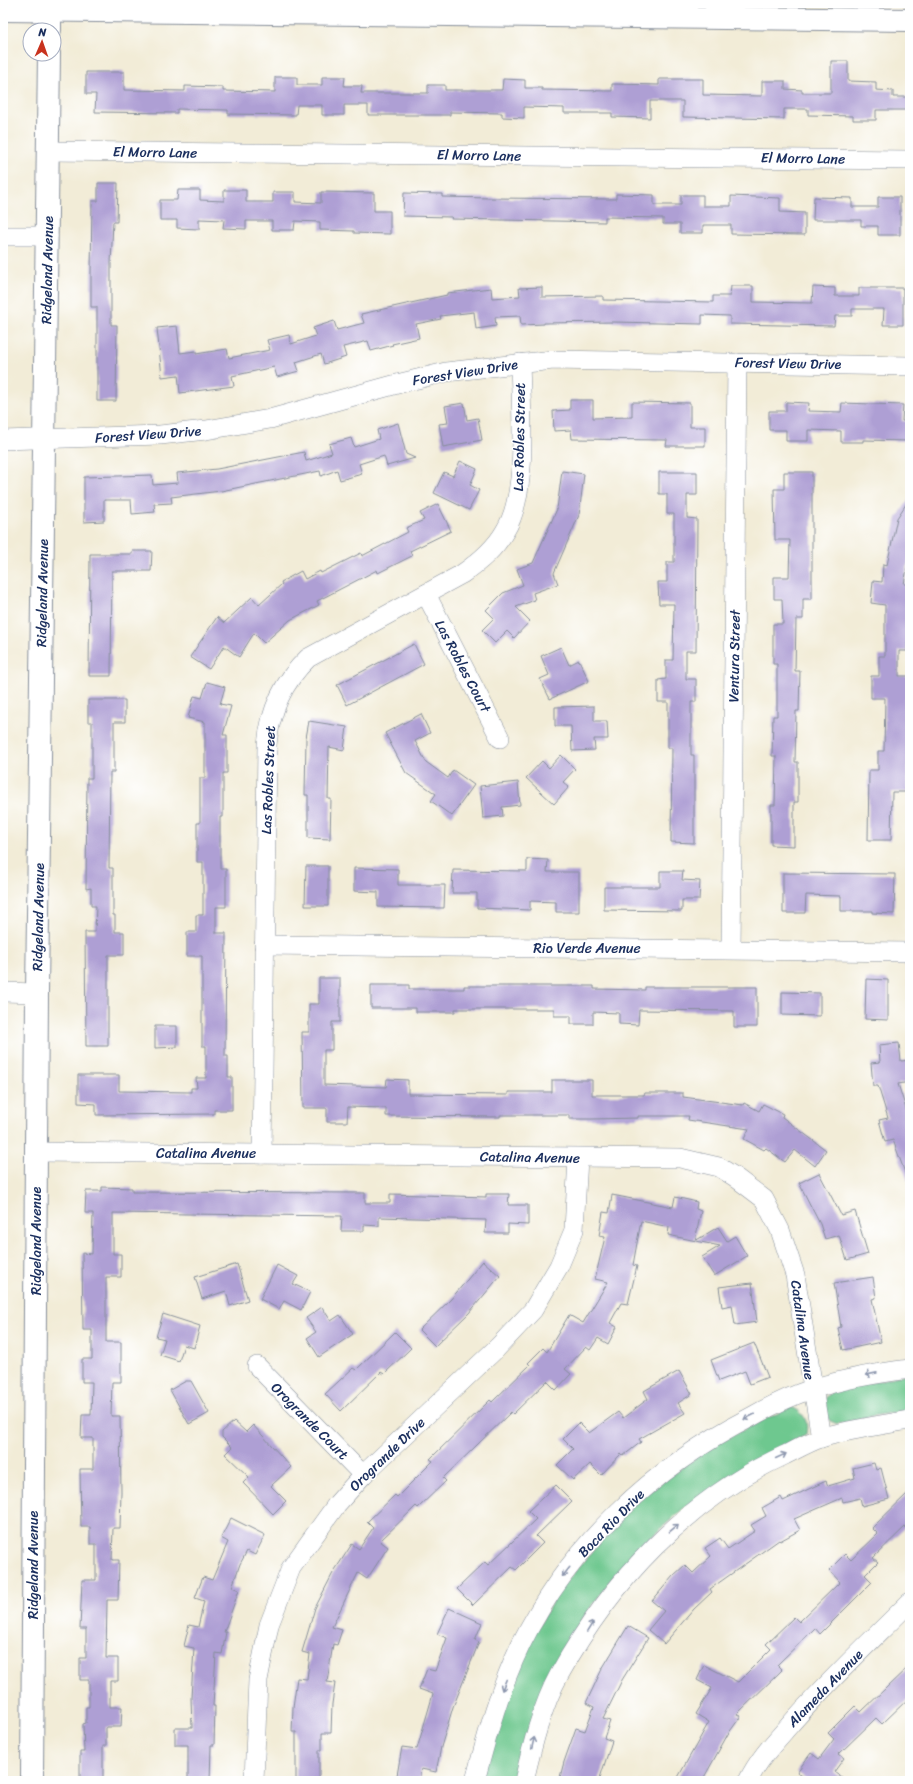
<svg xmlns="http://www.w3.org/2000/svg" width="913" height="1784" font-family="Sriracha,sans-serif">
<style>
.green{fill:#6ec88f;stroke:#447c76}
.building{fill:#ae9fd4}
.lines{fill:none;stroke-linecap:round;stroke-linejoin:round}
.minor-casing{stroke:#868e9a;stroke-width:20}
.tertiary-casing{stroke:#868e9a;stroke-width:24}
.minor{stroke:#fff;stroke-width:19}
.tertiary{stroke:#fff;stroke-width:22}
.oneway{stroke:#8d97ae}
.labels{text-anchor:middle;stroke-width:3;stroke-linejoin:round;paint-order:stroke}
.street-label{font-size:14px;fill:#1b2f5e;stroke:#fff}
</style>
<rect width="100%" height="100%" fill="#fff"/>
<filter id="ink" filterUnits="userSpaceOnUse"><feTurbulence type="fractalNoise" baseFrequency=".025" numOctaves="2"/><feDisplacementMap in="SourceGraphic" scale="8" xChannelSelector="R" yChannelSelector="G"/><feConvolveMatrix kernelMatrix="1 2 1 2 8 2 1 2 1" color-interpolation-filters="sRGB"/></filter>
<filter id="wash" filterUnits="userSpaceOnUse"><feTurbulence type="fractalNoise" baseFrequency=".012" numOctaves="4" result="noise"/><feDisplacementMap in="SourceGraphic" scale="16" xChannelSelector="R" yChannelSelector="G"/><feGaussianBlur stdDeviation="0.9" result="paint"/><feColorMatrix in="noise" values="0 0 0 0 0 0 0 0 0 0 0 0 0 0 0 0 0 1.4 0 .05"/><feComposite in="paint" operator="in"/></filter>
<g filter="url(#wash)">
<rect width="100%" height="100%" fill="#f2ecd7"/>
<g class="green">
<path d="M910,1373V1410L871,1416L838,1424L830,1421L825,1415L824,1401L826,1396L832,1392Z"/>
<path d="M791,1407C803,1411 809,1421 806,1434L684,1508L646,1542L614,1576L583,1618L556,1664L516,1781H479L512,1673L559,1590L634,1503L714,1444Z"/>
</g>
<g id="blocks">
<g class="building">
<path d="M831,61H848V81L876,82V90L893,91V97H910V110H876V120H853V116L808,115V109H784V119L683,117V101H650V118L612,117V113H564V108L524,107V118L502,117V113L450,112V115H368V105H344V115H322V105H297L296,115L228,114V110L177,109V113L95,112L96,94H86V72H124V90L185,91V86L223,87V91L275,92V77H297V85H322V77H345L344,86H362L361,93H428V85H445V90H502L503,79L525,80V88H542V90L612,91V84L659,85V79H703V95L762,96V81H785V89L802,90V93H831Z"/>
<path d="M98,183H118L117,222H113L111,263V325H117L116,401H97V307H91V274L92,201H98Z"/>
<path d="M178,190H200V200L224,201V190H246V202H273V192H295V202L321,203V192L374,193V211H390V234L354,233V231L320,230V222L295,221L294,230H272V221H246V229L223,228L224,220L199,219V229L177,228V220H160V200H177Z"/>
<path d="M404,193L442,194V197L490,198L616,199V194L654,195V205H681V195H703V206H731V196L780,198V212L805,213V235L731,234V225H703V233H680V224H663V218L605,217V222L451,219L452,217L403,216Z"/>
<path d="M814,197L852,198V207H878V197H900V235H878V226H861V220H813Z"/>
<path d="M731,286H753V302L812,303L813,287L835,288V296H859V288H903V325H883L884,309H852V316H835L834,326L730,324V316L702,315V324L614,322L544,323V324L521,325L520,316L495,317L496,326L476,329L474,312L440,316L441,319L416,324L419,338L392,344L393,345L371,351L368,341L343,347L346,357L324,364L321,354L296,362L299,371L277,377L274,367L232,376L234,386L180,393L178,375L162,377L157,328L177,326L180,353L196,351V354L227,349L229,358L270,350L267,340L289,335L291,344L316,336L313,328L334,321L337,330L364,323L361,314L447,295V293L491,288L492,298L520,296L519,288L542,287V297L603,296V300L713,302V296H730Z"/>
<path d="M570,400H593V418L632,417V402L690,403V427H705V446H666L667,440L572,439L571,430L554,431L553,411L570,410Z"/>
<path d="M786,402L809,403L808,411L841,412L842,403L903,405L902,421H910V441L863,440V442H841V431L808,430V441H786V430H769V411H786Z"/>
<path d="M464,403L467,420L478,418L482,440L443,447L439,424L448,423L445,406Z"/>
<path d="M398,423L406,454L415,458L387,466L384,456L359,464L362,474L340,480L337,470L321,476L320,471L221,491L171,497L172,503L154,504L155,512L132,514L131,500H104V521L84,522V477L152,475L153,485L178,483L177,473L217,469L304,452L306,461L332,453L329,444L351,438L354,447L379,439L377,430Z"/>
<path d="M460,461L477,469L470,485L479,490L469,510L434,493L444,472L453,476Z"/>
<path d="M562,471L584,474L579,515L554,573L558,584L533,593L535,600L516,607L530,621L514,638L507,631L495,643L482,630L494,618L486,610L503,593L523,585L517,569L533,563L557,509Z"/>
<path d="M659,472H697V495H687V518L697,519L696,651H686V679H696V702H691V755H694V843L671,842L672,748H668V702H658V680L666,679V660H673L674,604H659L658,582H667V562H674V514H667V494H659Z"/>
<path d="M784,472H812V599H803V619H796L795,671H800L799,711H796L795,762H798V802H794V846L771,845V805H775L776,756H772L773,716H777V664H773V624H783L782,599H774V577H789L790,540H775L774,489H784Z"/>
<path d="M910,498V553L904,584H910L907,651H899V676H909L908,792H892L891,840H868L869,770H878V751H884L885,698H871V676H879V656H885V605L871,603L873,581L882,582L883,564L887,565L897,518Z"/>
<path d="M438,504L451,531L410,551L412,556L378,573L377,570L317,601L319,605L290,620L264,643L254,633L239,657L224,646L209,669L190,657L217,617L224,623L252,597L259,605L282,584L281,582L301,571L305,579L320,571L321,573L361,553L362,556L408,532L406,528L424,520L420,513Z"/>
<path d="M132,551H152L151,571H112L111,676H89L90,554H132Z"/>
<path d="M414,644L424,664L347,705L337,685Z"/>
<path d="M561,647L569,665L579,660L589,681L550,699L540,679L549,675L541,656Z"/>
<path d="M207,682L225,687L220,704L231,706L223,735H227V773H223V817H220V869H226V907H216V933H226L225,1056H228V1077H232V1110H214V1114L96,1115V1104L78,1103V1075H119V1091L191,1092V1088H197L196,1078H206V1046H202V956H187V932H196V915H203V862H197V823H200V778H205V722L188,718L194,696L202,698Z"/>
<path d="M88,700H125V722H114V772H110L109,868H113V915H115V932H124V955H108V1046H86L85,932H95L96,906H91V888L86,889L87,778H92V722H88Z"/>
<path d="M594,706V721H607L608,739H594L595,750L572,751L571,726H555V707Z"/>
<path d="M421,714L430,733L415,741L426,762L448,778L453,770L474,785L452,816L431,801L436,794L406,773L385,733Z"/>
<path d="M309,721L347,727L344,750L329,747L328,799H331L330,839L308,838V795H305L306,738Z"/>
<path d="M561,755L575,769L563,782L569,787L554,804L526,778L542,761L549,768Z"/>
<path d="M518,782L520,805L502,807L503,816L483,818L480,786Z"/>
<path d="M527,859L548,860L547,872H579V912H556V902L530,901V910L477,908V893H452L453,870L527,871Z"/>
<path d="M306,866H328V906H305Z"/>
<path d="M354,868L398,869V885H445L444,908L378,907V892L354,891Z"/>
<path d="M660,871H683L682,880L700,881L699,900H682V911L604,910V887H660Z"/>
<path d="M783,873L895,874L894,914L872,913V911H841V896L806,895L805,913H783Z"/>
<path d="M319,978H340V1022H332V1050H324V1085L386,1087L387,1079L408,1080V1094L508,1095V1092H552V1080H592V1095H644L645,1093H683V1097L743,1105L744,1103L759,1111L763,1104L783,1114L782,1117L826,1150L815,1166L795,1150L785,1162L766,1148L764,1150L744,1139L749,1129L688,1120L689,1116H638V1118L592,1119H569V1115H500V1117L386,1116V1108L348,1107L347,1122H327V1108H303L302,1032H309V1004H319Z"/>
<path d="M866,979L888,980V1020L865,1019Z"/>
<path d="M371,985H409V989H464V986H594V989L645,990V987H757V1027H734V1011L639,1010L638,1025L619,1024V1013L593,1012V1024H571V1016H554V1009H455V1012H416V1008H371Z"/>
<path d="M782,992L820,993V1016L782,1015Z"/>
<path d="M155,1026H177V1047L155,1048Z"/>
<path d="M899,1043L901,1061L910,1060V1082L898,1084L907,1112L910,1111V1181H908L893,1140L885,1142L879,1120L888,1118L878,1086H873L871,1063L880,1062L879,1045Z"/>
<path d="M819,1173L841,1215L855,1211L868,1254L847,1260L839,1235L825,1239L820,1224L799,1183Z"/>
<path d="M102,1187L132,1188V1192L365,1193V1203H390V1194L486,1197V1194H509L508,1205H528V1225L508,1224V1233H485L486,1220L379,1217V1226L364,1225V1231H341L342,1216L113,1213V1254H121V1277H106V1342H121V1382H112L111,1416H120L121,1492L120,1528H113L112,1560H119L118,1600H107L106,1658H118V1681H110V1707H122L121,1727H106V1746H103V1781H80V1752H84L83,1724L86,1723V1707H89V1680H80V1658H86V1629H80L82,1580H96V1544H90V1527H81L80,1469H93V1438H81L82,1415H91L92,1382H82V1359H92V1330H83L82,1253L92,1254L93,1213H85L86,1191H102Z"/>
<path d="M612,1195L673,1207L675,1197L697,1202L696,1209L701,1211L695,1241L718,1227L727,1241L735,1236L747,1256L714,1276L702,1257L720,1246L668,1235L669,1227L641,1221L633,1265L637,1266L628,1304L621,1303L610,1323L617,1327L608,1344L598,1338L590,1350L586,1347L565,1369L571,1374L556,1390L547,1381L513,1414L511,1412L443,1478L446,1481L418,1508L416,1506L380,1541L388,1547L367,1579L358,1573L332,1627L342,1630L337,1645L333,1644L327,1682L335,1683L332,1704L331,1733H322V1750H319V1781H296V1732H292L293,1707L297,1678L307,1679L310,1654L302,1652L315,1608L333,1573L352,1544L359,1549L373,1528L367,1522L395,1495L397,1497L433,1461L430,1459L490,1400L492,1402L530,1365L528,1363L543,1348L547,1352L569,1315L583,1323L608,1282L595,1279L605,1237L599,1236L603,1212L609,1213Z"/>
<path d="M483,1261L500,1276L469,1313L435,1346L419,1330L451,1299Z"/>
<path d="M237,1264L248,1300L230,1306L226,1291L202,1299L195,1277Z"/>
<path d="M277,1265L298,1276L293,1284L310,1292L301,1310L284,1301L279,1309L260,1299Z"/>
<path d="M873,1277L876,1298L872,1299L881,1342L843,1350L838,1328L841,1327L834,1283Z"/>
<path d="M752,1283L757,1322L735,1325L732,1305L722,1307L719,1287Z"/>
<path d="M322,1307L331,1321L340,1315L353,1334L319,1357L307,1338L316,1332L306,1318Z"/>
<path d="M163,1314L200,1326L194,1348L184,1345L179,1361L160,1355L165,1339L156,1337Z"/>
<path d="M395,1332L411,1348L384,1374L381,1372L341,1411L325,1394L353,1368L356,1370Z"/>
<path d="M754,1343L768,1377L750,1384L745,1371L719,1381L711,1360Z"/>
<path d="M679,1371L692,1394L678,1403L685,1413L639,1439L641,1442L623,1456L621,1454L601,1475L590,1464L573,1480L557,1465L573,1449L563,1439L579,1423L589,1433L618,1412L623,1418L648,1399L644,1391Z"/>
<path d="M186,1381H191L209,1413L189,1424L170,1390Z"/>
<path d="M234,1421L246,1432L253,1425L291,1467L271,1486L286,1501L273,1514L243,1483L249,1477L225,1454L232,1447L222,1437V1432Z"/>
<path d="M874,1463L876,1470L881,1468L889,1499L862,1506L860,1498L843,1502L842,1498L794,1519L800,1530L780,1541L779,1540L710,1589L712,1592L694,1609L664,1644L648,1630L664,1611L652,1601L673,1576L685,1565L693,1573L711,1556L705,1548L720,1538L728,1549L755,1531L751,1525L766,1516L762,1508L781,1497L783,1501L826,1481L828,1486L855,1478L853,1468Z"/>
<path d="M556,1485L572,1501L536,1536L543,1543L516,1570L512,1567L473,1605L457,1589L485,1562L488,1565L536,1519L528,1511Z"/>
<path d="M910,1491V1522L873,1558L878,1562L865,1575L872,1582L820,1634L815,1628L777,1665L782,1670L737,1714L741,1716L728,1734L702,1781H676L709,1722L696,1714L712,1688L697,1680L704,1665L738,1682L771,1649L766,1644L794,1617L799,1622L840,1582L829,1570L845,1554L851,1560L878,1534L872,1528Z"/>
<path d="M231,1518L265,1535L255,1555L247,1551L240,1564L232,1587L239,1590L224,1632H226L222,1654L216,1653L213,1706H215L214,1745H211L210,1781H188V1745H175V1728H192L191,1698L194,1648L184,1646L189,1625L198,1627L204,1601L195,1598L203,1577L212,1580L228,1542L221,1538Z"/>
<path d="M449,1608L482,1623L475,1640L479,1642L453,1707L441,1747L436,1772L421,1769L419,1781H396L402,1747L417,1749L433,1694L419,1689L427,1669L435,1671L447,1638L437,1634Z"/>
<path d="M628,1626L648,1638L622,1680L603,1719L610,1721L604,1738L612,1741L599,1781H559L564,1762L576,1728L585,1731L594,1707L586,1703L602,1669Z"/>
<path d="M910,1665V1697L882,1724L876,1718L839,1754L844,1758L834,1772L846,1781H809L797,1772L811,1753L819,1759L834,1739L828,1733L855,1706L861,1712Z"/>
</g>
</g>
</g>
<g filter="url(#ink)">
<use href="#blocks" fill-opacity="0" stroke="#868e9a" stroke-width="1"/>
<g class="lines">
<g class="minor-casing">
<g id="minor">
<path d="M49,151L910,160"/>
<path d="M3,236H48"/>
<path d="M3,440L160,435L206,430L270,419L397,384L446,372L553,360L910,366"/>
<path d="M426,594L500,738"/>
<path d="M264,945L910,952"/>
<path d="M731,949L737,363"/>
<path d="M3,992L37,993"/>
<path d="M37,1152L680,1158L719,1167L735,1177L764,1199L780,1230L795,1275L821,1438"/>
<path d="M262,1154L267,745C270,710 283,682 308,658L462,574C479,562 495,549 505,531C529,493 521,408 520,363"/>
<path d="M257,1366L363,1475"/>
<path d="M254,1781L258,1680L269,1625L291,1568L337,1504L363,1475L498,1347L533,1310L559,1266L574,1230L578,1158"/>
<path d="M475,1781C487,1735 500,1687 521,1644C570,1545 654,1467 751,1417C770,1406 791,1396 812,1389C844,1379 877,1373 910,1369"/>
<path d="M524,1781C532,1746 542,1706 559,1675C611,1581 687,1500 785,1455C797,1449 809,1442 821,1438C849,1429 881,1425 910,1420"/>
<path d="M748,1781C758,1760 773,1744 788,1727C826,1683 869,1643 910,1602"/>
</g>
</g>
<g class="tertiary-casing">
<g id="tertiary">
<path d="M3,10L910,20"/>
<path d="M50,30V11"/>
<path d="M32,1781L37,993L49,54"/>
</g>
</g>
<use href="#minor" class="minor"/>
<use href="#tertiary" class="tertiary"/>
</g>
<defs><path id="oneway-shaft" d="M-6 0H5M1.5-3L5.5 0L1.5 3" fill="none" stroke-width="1.6" stroke-linecap="round" stroke-linejoin="round"/></defs>
<g class="oneway">
<use href="#oneway-shaft" transform="translate(871 1374) rotate(169)"/>
<use href="#oneway-shaft" transform="translate(749 1417) rotate(153)"/>
<use href="#oneway-shaft" transform="translate(781 1456) rotate(-25)"/>
<use href="#oneway-shaft" transform="translate(674 1528) rotate(-40)"/>
<use href="#oneway-shaft" transform="translate(566 1572) rotate(129)"/>
<use href="#oneway-shaft" transform="translate(590 1627) rotate(-58)"/>
<use href="#oneway-shaft" transform="translate(504 1685) rotate(112)"/>
<use href="#oneway-shaft" transform="translate(533 1743) rotate(-77)"/>
</g>
</g>
<g class="labels">
<g class="street-label">
<text transform="translate(155 152) rotate(1)" y="5">El Morro Lane</text>
<text transform="translate(479 155) rotate(1)" y="5">El Morro Lane</text>
<text transform="translate(803 158) rotate(1)" y="5">El Morro Lane</text>
<text transform="translate(47 270) rotate(-89)" y="5">Ridgeland Avenue</text>
<text transform="translate(788 363) rotate(1)" y="5">Forest View Drive</text>
<text transform="translate(465 372) rotate(-9)" y="5">Forest View Drive</text>
<text transform="translate(148 434) rotate(-4)" y="5">Forest View Drive</text>
<text transform="translate(519 437) rotate(-89)" y="5">Las Robles Street</text>
<text transform="translate(42 593) rotate(-89)" y="5">Ridgeland Avenue</text>
<text transform="translate(734 656) rotate(-89)" y="5">Ventura Street</text>
<text transform="translate(463 666) rotate(62)" y="5">Las Robles Court</text>
<text transform="translate(268 780) rotate(-88)" y="5">Las Robles Street</text>
<text transform="translate(38 917) rotate(-89)" y="5">Ridgeland Avenue</text>
<text x="587" y="953">Rio Verde Avenue</text>
<text x="206" y="1158">Catalina Avenue</text>
<text transform="translate(530 1157) rotate(1)" y="5">Catalina Avenue</text>
<text transform="translate(36 1241) rotate(-90)" y="5">Ridgeland Avenue</text>
<text transform="translate(803 1330) rotate(82)" y="5">Catalina Avenue</text>
<text transform="translate(310 1421) rotate(45)" y="5">Orogrande Court</text>
<text transform="translate(387 1454) rotate(-44)" y="5">Orogrande Drive</text>
<text transform="translate(611 1523) rotate(-46)" y="5">Boca Rio Drive</text>
<text transform="translate(33 1565) rotate(-90)" y="5">Ridgeland Avenue</text>
<text transform="translate(825 1688) rotate(-46)" y="5">Alameda Avenue</text>
</g>
</g>
<rect width="913" height="1784" fill="none" stroke="#fff" stroke-width="16"/>
<g transform="translate(42 42) rotate(2)"><circle r="19" fill="#ffffff" stroke="#a4acbf"/>
<path d="M0-3L7 15L0 10L-7 15Z" fill="#c8321e"/>
<text y="-6" font-size="11" font-weight="bold" text-anchor="middle" fill="#1b2f5e">N</text>
</g>
</svg>
